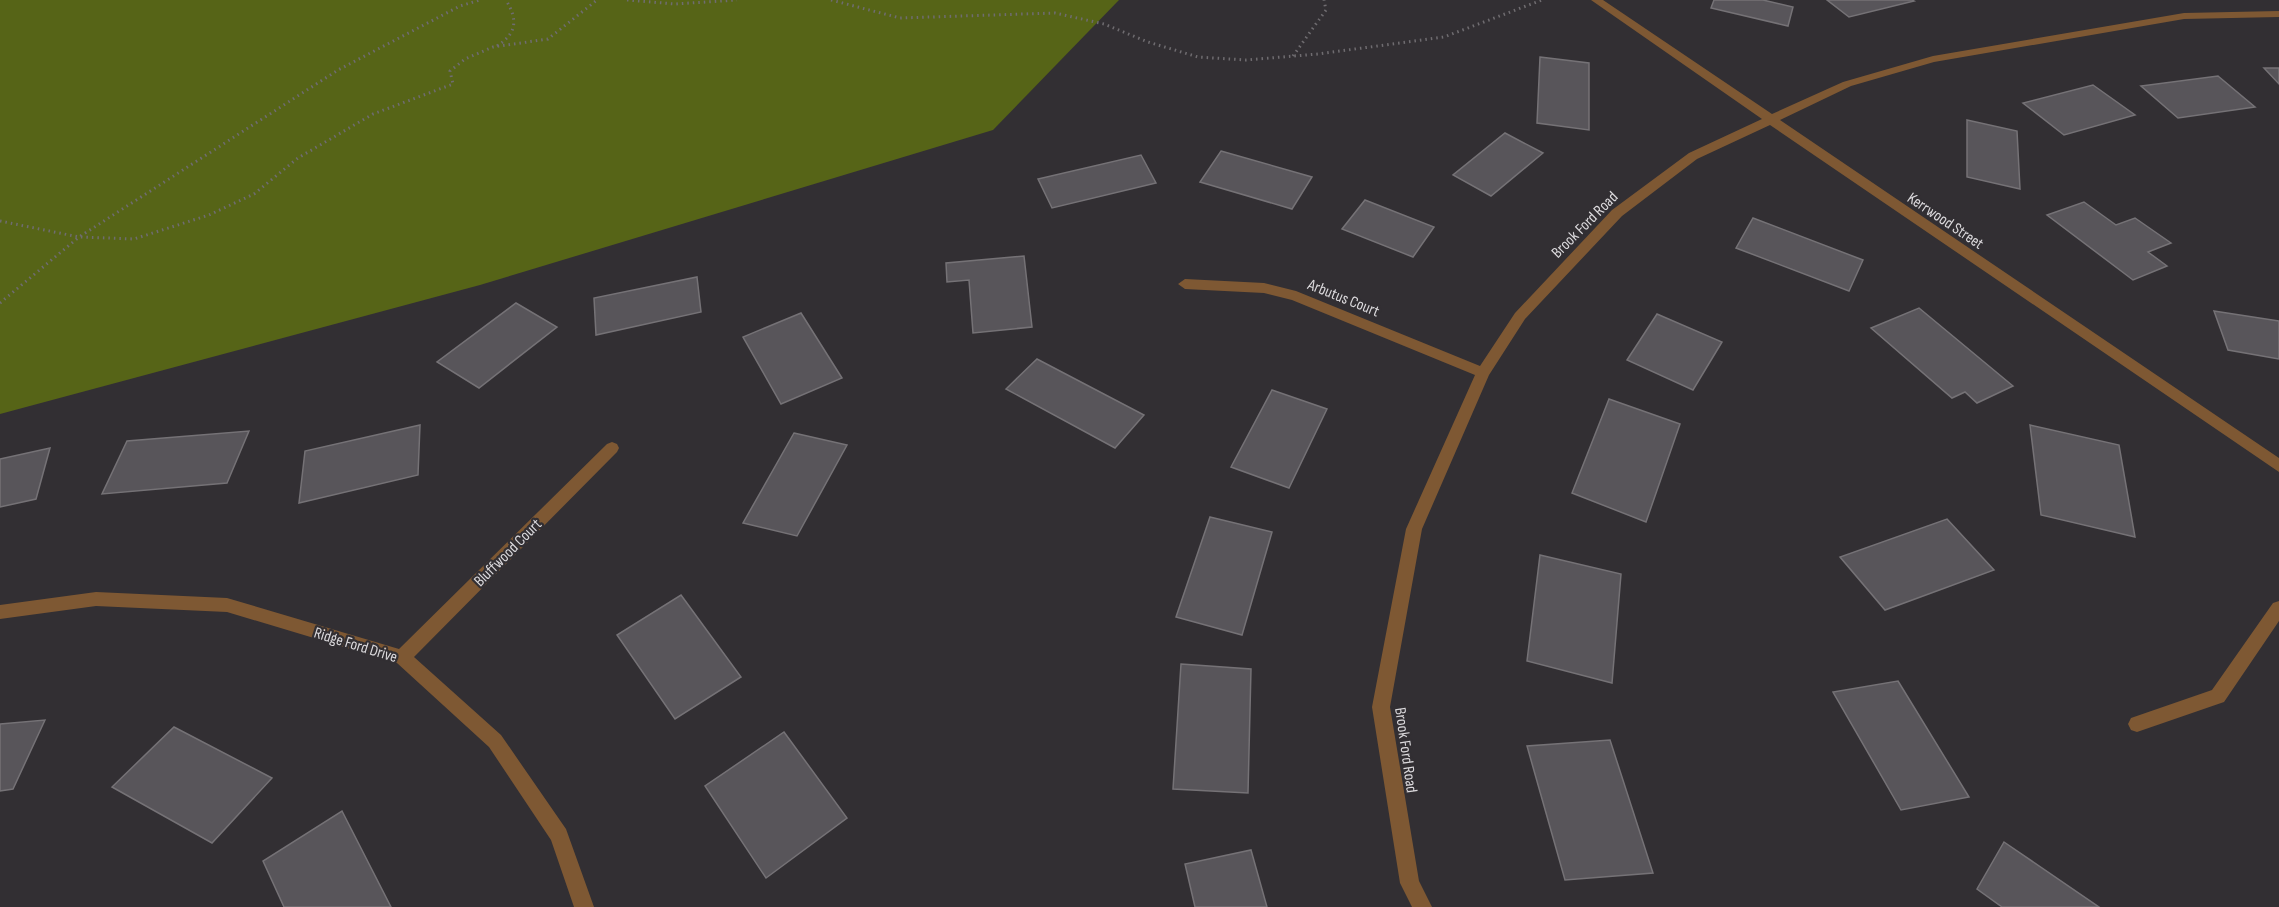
<svg xmlns="http://www.w3.org/2000/svg" width="2279" height="907" font-family="'Sofia Sans Condensed',sans-serif">
<style>
.forest{fill:#566417}
.building{fill:#58555a;stroke:#757276;stroke-width:1.5}
.lines{fill:none;stroke-linecap:round;stroke-linejoin:round}
.path{stroke:#6f6c70;stroke-width:3;stroke-dasharray:1.5 4;stroke-linecap:butt}
.street{fill:#7e5833;fill-rule:evenodd}
.labels{text-anchor:middle;stroke-width:4.5;stroke-linejoin:round;paint-order:stroke}
.street-label{font-size:16px;fill:#dbd9dc;stroke:#322f33}
</style>
<rect width="100%" height="100%" fill="#322f33"/>
<path class="forest" d="M0,0H1119L993,130L480,285L0,414Z"/>
<g class="building">
<path d="M1714,0H1763L1793,7L1788,26L1711,8Z"/>
<path d="M1827,0H1912L1914,1L1849,17Z"/>
<path d="M1540,57L1589,63V130L1537,123Z"/>
<path d="M2264,68H2279V84Z"/>
<path d="M2218,76L2255,107L2178,118L2141,86Z"/>
<path d="M2093,85L2135,115L2064,135L2023,103Z"/>
<path d="M1967,120L2017,131L2020,189L1967,177Z"/>
<path d="M1505,133L1543,153L1491,196L1453,175Z"/>
<path d="M1221,151L1312,177L1292,209L1200,182Z"/>
<path d="M1141,155L1156,183L1052,208L1038,179Z"/>
<path d="M1365,200L1434,227L1413,257L1342,229Z"/>
<path d="M2084,202L2116,225L2135,218L2171,243L2148,252L2167,266L2133,280L2047,215Z"/>
<path d="M1753,218L1863,260L1849,291L1736,248Z"/>
<path d="M1024,256L1032,327L973,333L969,280L947,282L946,263Z"/>
<path d="M697,277L701,312L596,335L594,298Z"/>
<path d="M516,303L557,327L479,388L437,362Z"/>
<path d="M1919,308L2013,386L1977,403L1965,392L1952,398L1871,328Z"/>
<path d="M2214,311L2279,321V359L2228,350Z"/>
<path d="M801,313L842,378L781,404L743,337Z"/>
<path d="M1657,314L1722,342L1693,390L1627,360Z"/>
<path d="M1037,359L1144,415L1115,448L1006,389Z"/>
<path d="M1272,390L1327,409L1289,488L1231,467Z"/>
<path d="M1609,399L1680,424L1646,522L1572,493Z"/>
<path d="M420,425L418,475L299,503L305,451Z"/>
<path d="M2030,425L2119,445L2135,537L2041,515Z"/>
<path d="M249,431L227,483L102,494L127,441Z"/>
<path d="M794,433L847,445L797,536L743,523Z"/>
<path d="M50,448L36,499L0,507V459Z"/>
<path d="M1210,517L1272,532L1242,635L1176,617Z"/>
<path d="M1947,519L1994,570L1885,610L1840,557Z"/>
<path d="M1540,555L1621,574L1612,683L1527,661Z"/>
<path d="M681,595L741,677L675,719L617,635Z"/>
<path d="M1181,664L1251,669L1248,793L1173,789Z"/>
<path d="M1898,681L1969,797L1901,810L1833,692Z"/>
<path d="M45,720L13,789L0,791V724Z"/>
<path d="M174,727L272,778L212,843L112,787Z"/>
<path d="M784,732L847,818L766,878L705,786Z"/>
<path d="M1610,740L1653,873L1565,880L1527,746Z"/>
<path d="M342,811L391,907H284L263,861Z"/>
<path d="M2004,842L2099,907H2002L1977,889Z"/>
<path d="M1251,850L1267,907H1195L1185,864Z"/>
</g>
<g class="lines">
<g class="path">
<path d="M627,0L675,4L737,0"/>
<path d="M831,0L900,18L1055,13L1104,24L1148,42L1198,57L1246,60L1318,54L1444,37L1542,0"/>
<path d="M497,46C517,33 518,20 506,0"/>
<path d="M1293,56L1326,10L1324,0"/>
<path d="M0,221L79,237L134,239L209,215L254,194L298,158L373,114L453,84L450,71L465,59L493,47L548,39L597,0"/>
<path d="M0,303L79,237L338,70L460,6L480,0"/>
</g>
<g class="street">
<path d="M1591,0H1603L1772,114L1843,82L1933,56L2184,13L2279,11V17L2184,19L1934,62L1851,86L1780,120L2279,458V472L1770,125L1697,159L1622,216L1525,319L1489,375L1422,529L1390,707L1419,881L1432,907H1412L1400,883L1372,707L1406,529L1475,375L1292,300L1264,293L1185,289L1178,284L1185,279L1264,283L1296,291L1480,366L1515,313L1612,210L1689,153L1762,119Z"/>
<path d="M612,442L617,444L619,448L617,452L414,657L501,735L566,829L594,907H574L551,840L489,747L397,663L227,612L96,606L0,619V605L96,592L227,598L399,649L607,444Z"/>
<path d="M2279,601V621L2224,702L2137,732L2131,730L2128,724L2131,718L2212,690L2273,603Z"/>
</g>
</g>
<g class="labels">
<g class="street-label">
<text transform="translate(1946 220) rotate(34)" y="6">Kerrwood Street</text>
<text transform="translate(1584 224) rotate(-45)" y="6">Brook Ford Road</text>
<text transform="translate(1344 297) rotate(22)" y="6">Arbutus Court</text>
<text transform="translate(507 552) rotate(-45)" y="6">Bluffwood Court</text>
<text transform="translate(356 644) rotate(17)" y="6">Ridge Ford Drive</text>
<text transform="translate(1407 750) rotate(82)" y="6">Brook Ford Road</text>
</g>
</g>
</svg>
